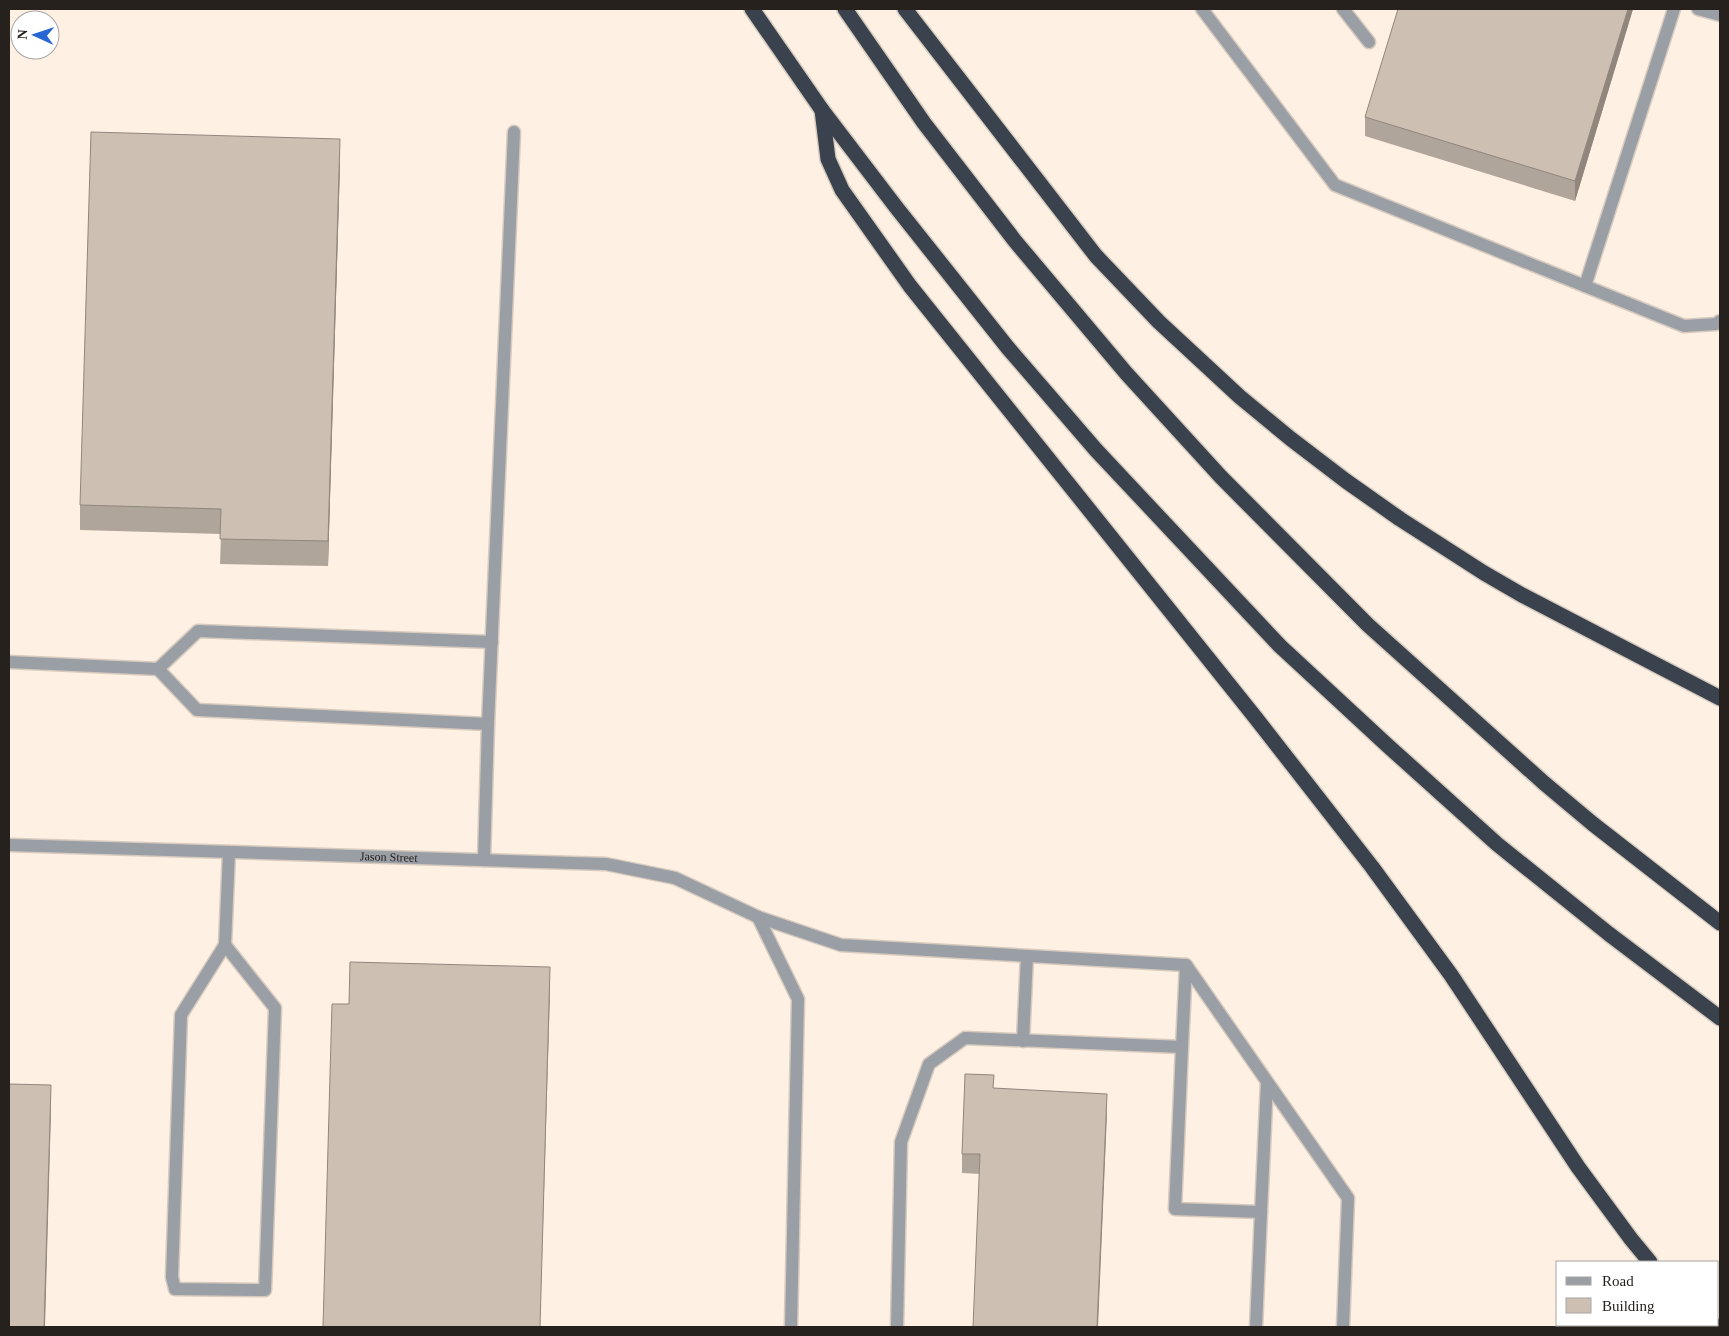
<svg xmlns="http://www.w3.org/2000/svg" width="1729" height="1336" font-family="Georgia,serif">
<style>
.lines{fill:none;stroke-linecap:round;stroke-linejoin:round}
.lane-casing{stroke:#d7cbbf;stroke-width:15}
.street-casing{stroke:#d7cbbf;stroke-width:15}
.highway-casing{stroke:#d7cbbf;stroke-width:18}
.lane{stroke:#9a9ea5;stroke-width:12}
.street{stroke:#9a9ea5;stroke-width:12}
.highway{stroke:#3a424e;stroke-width:15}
.wall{fill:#b0a59a}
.shaded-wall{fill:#90867d}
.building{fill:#cdc0b3;stroke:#90867d}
.labels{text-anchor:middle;stroke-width:4;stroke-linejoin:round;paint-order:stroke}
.street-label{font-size:12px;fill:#26211c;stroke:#fff}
</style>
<rect width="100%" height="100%" fill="#fef0e3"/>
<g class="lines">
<g class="lane-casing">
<g id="lane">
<path d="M1202,9L1335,185L1684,326L1716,324L1720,321"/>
<path d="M1343,9L1369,42"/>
<path d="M1698,9L1720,15"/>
<path d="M1585,286L1674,9"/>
<path d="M9,662L158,669L197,710L488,724L514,132"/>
<path d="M158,669L198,631L492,642"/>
<path d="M484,860L488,724"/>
<path d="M758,917L841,945L1186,965L1348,1198L1343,1327"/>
<path d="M758,917L798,999L791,1327"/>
<path d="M225,945L275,1008L265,1290L175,1289L172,1277L181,1015L225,945L229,852"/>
<path d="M1023,1041L1027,956"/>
<path d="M1182,1047L1186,965"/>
<path d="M1261,1212L1267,1082"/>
<path d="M897,1327L901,1142L929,1064L965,1038L1182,1047L1175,1209L1261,1212L1256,1327"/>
</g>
</g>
<g class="street-casing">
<g id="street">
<path id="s1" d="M9,845L606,864L675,878L758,917"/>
</g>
</g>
<g class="highway-casing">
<g id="highway">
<path d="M752,9L822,110L896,207L1008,348L1096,450L1280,646L1387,745L1497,844L1609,934L1720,1018"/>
<path d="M845,9L924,123L1015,241L1126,373L1221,477L1368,625L1544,783L1593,824L1720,923"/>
<path d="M905,9L1096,256L1159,322L1240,397L1291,439L1346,481L1400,519L1484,573L1522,595L1720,698"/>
<path d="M822,110L828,159L842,190L910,286L1255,717L1372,867L1451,975L1578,1167L1631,1239L1650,1262"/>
<path d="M1714,1325L1717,1327"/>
</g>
</g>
<use href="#lane" class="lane"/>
<use href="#street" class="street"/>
<use href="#highway" class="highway"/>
</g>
<g class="wall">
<path d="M1633,9L1575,201L1365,136V117Z"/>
<path d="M340,164L328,566L220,564L221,534L80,530V505Z"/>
<path d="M994,1088L1107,1113L980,1174L962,1173V1154Z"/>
</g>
<g class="shaded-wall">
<path d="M1628,9H1633L1575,201V181Z"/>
<path d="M340,139V164L328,566V541Z"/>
<path d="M550,967V992L540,1327Z"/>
<path d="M51,1085V1110L45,1327H44Z"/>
<path d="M1107,1094V1113L1098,1327H1097Z"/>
</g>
<g class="building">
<path d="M1398,9H1628L1575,181L1365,117Z"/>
<path d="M91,132L340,139L328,541L220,539L221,509L80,505Z"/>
<path d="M350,962L550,967L540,1327H323L332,1004H349Z"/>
<path d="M965,1074L994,1075L993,1088L1107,1094L1097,1327H973L980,1154H962Z"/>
<path d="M9,1084L51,1085L44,1327H9Z"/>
</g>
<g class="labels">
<g class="street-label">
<text dy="4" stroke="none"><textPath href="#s1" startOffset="380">Jason Street</textPath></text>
</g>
</g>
<rect width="1729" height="1336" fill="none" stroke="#26211c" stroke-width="20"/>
<rect x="1556" y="1261" width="162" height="65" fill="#ffffff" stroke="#a8a6a4"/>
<rect x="1566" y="1277" width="25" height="8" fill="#9a9ea5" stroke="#a8a6a4"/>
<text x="1602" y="1286" font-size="15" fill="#26211c">Road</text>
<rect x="1566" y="1298" width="25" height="15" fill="#cdc0b3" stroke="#a8a6a4"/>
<text x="1602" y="1311" font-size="15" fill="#26211c">Building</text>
<g transform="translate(35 35) rotate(273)"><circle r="24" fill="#ffffff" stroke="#a8a6a4"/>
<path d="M0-4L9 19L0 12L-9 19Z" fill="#2866d3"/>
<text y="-8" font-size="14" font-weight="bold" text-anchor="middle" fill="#26211c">N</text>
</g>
</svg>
